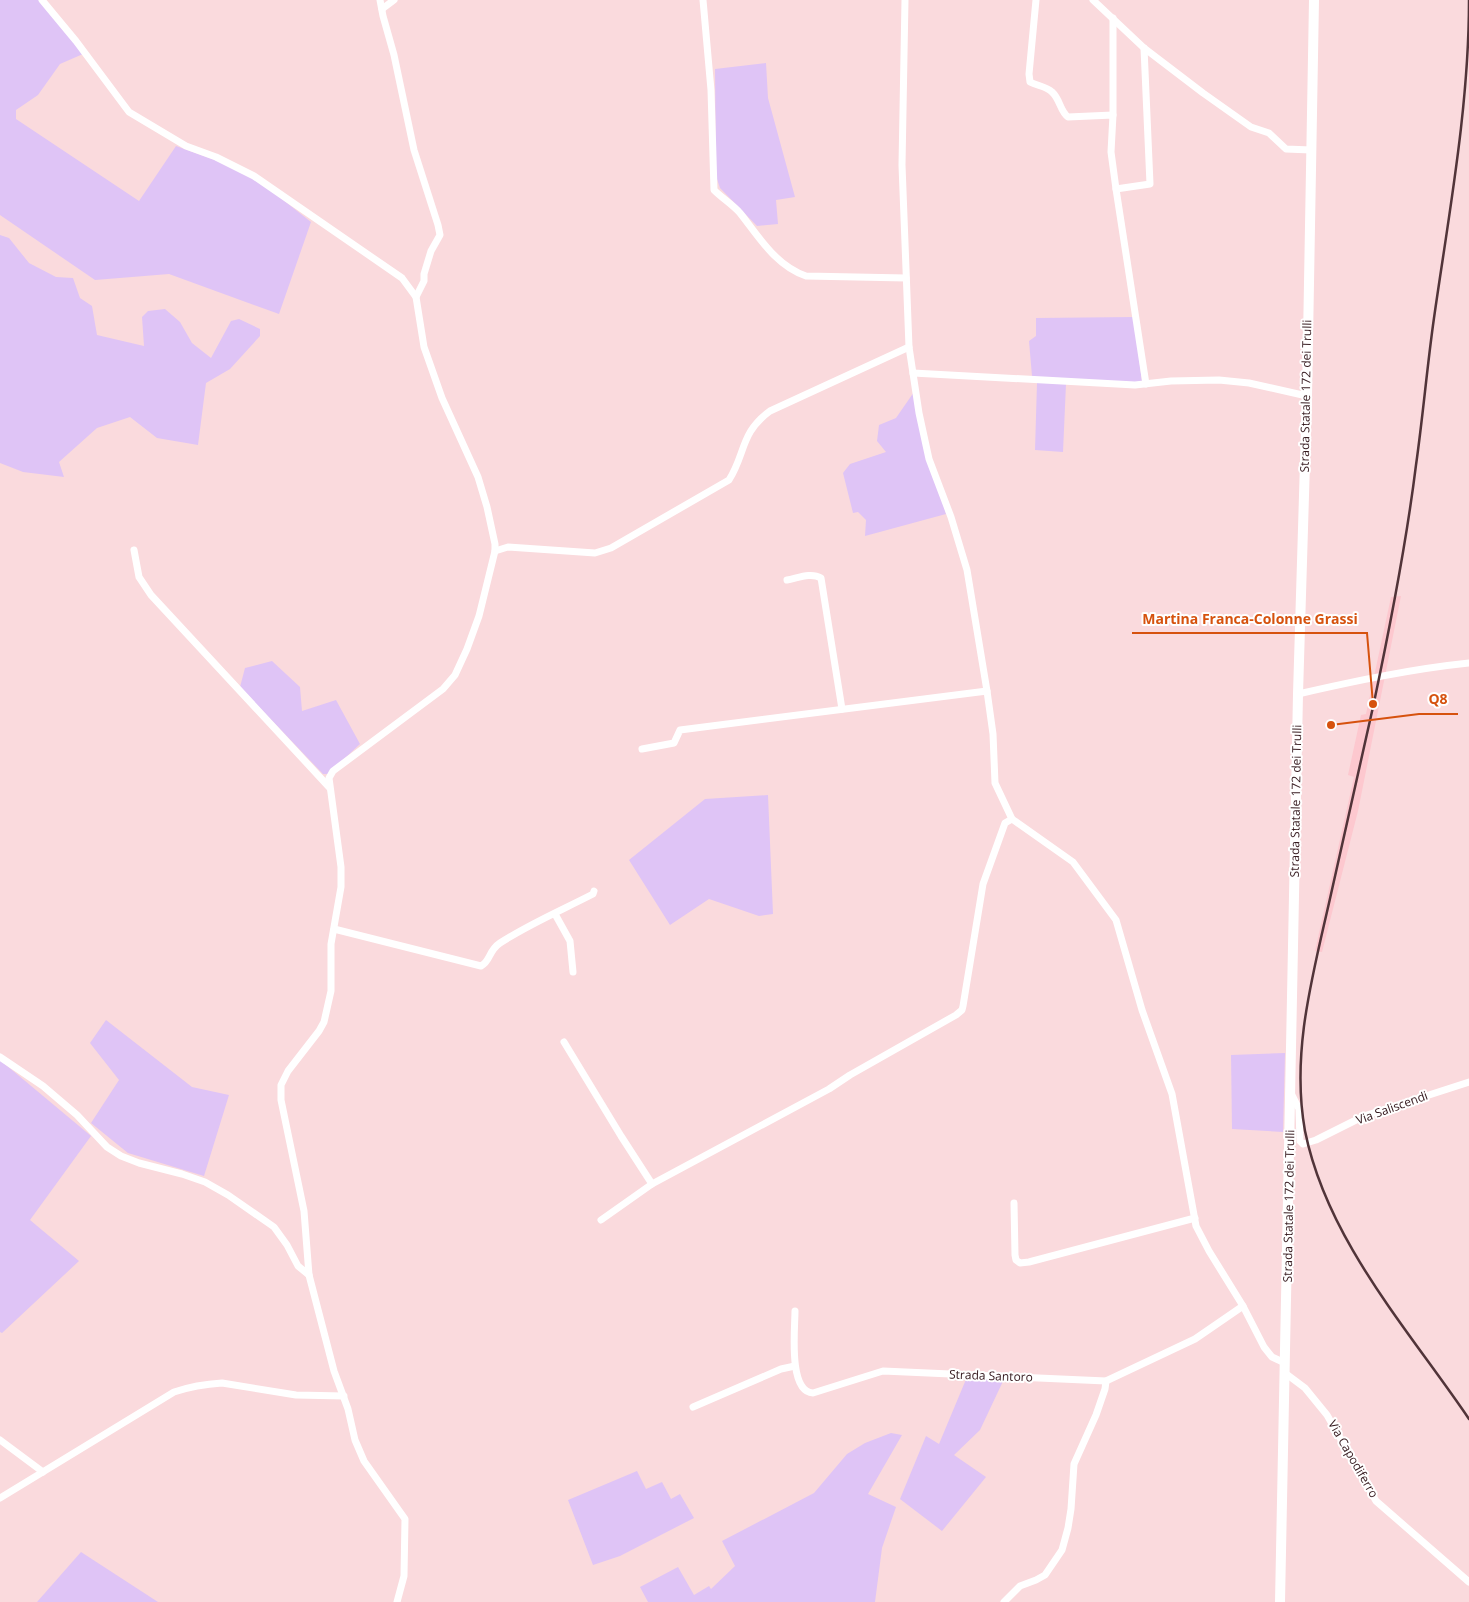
<svg xmlns="http://www.w3.org/2000/svg" width="1469" height="1602" font-family="'Open Sans',sans-serif">
<style>
.built{fill:#fdc8cf}
.green{fill:#dfc4f6}
.lines{fill:none;stroke-linecap:round;stroke-linejoin:round}
.street{stroke:#fff;stroke-width:7}
.primary{stroke:#fff;stroke-width:10}
.rail{stroke:#513439;stroke-width:2.5}
.labels{text-anchor:middle;stroke-width:4;stroke-linejoin:round;paint-order:stroke}
.street-label{font-size:12px;fill:#34181d;stroke:#fff}
.leader{fill:none;stroke:#d6520e;stroke-width:2}
.callout-dot{fill:#d6520e;stroke:#fff;stroke-width:2}
.callout-label{font-size:14px;text-anchor:middle;font-weight:bold;fill:#d6520e;stroke:#fff;stroke-width:4;stroke-linejoin:round;paint-order:stroke}
</style>
<rect width="100%" height="100%" fill="#fadadd"/>
<path class="built" d="M1401,596L1358,811L1322,952L1315,951L1354,777L1348,775L1361,715L1366,714L1391,597Z"/>
<g class="green">
<path d="M0,0H41L83,54L60,64L38,95L16,110V119L139,201L176,146L248,172L311,222L279,314L169,274L95,280L0,215Z"/>
<path d="M766,63L768,98L795,197L776,200L778,224L757,226L720,188L716,176L715,69Z"/>
<path d="M0,235L9,238L29,263L56,277L73,278L80,298L92,306L97,335L144,346L142,317L148,311L165,309L180,322L192,343L211,358L231,321L239,319L260,329V336L230,369L206,383L198,445L157,438L130,417L97,428L59,462L64,477L23,472L0,463Z"/>
<path d="M1134,317L1142,382L1066,384L1063,452L1035,450L1037,383L1032,376L1029,341L1036,336V318Z"/>
<path d="M914,392L946,514L865,536L866,520L858,512L853,513L843,473L850,464L886,452L877,441L879,425L896,418Z"/>
<path d="M272,661L300,687L302,711L336,700L360,744L328,774H323L240,687L245,668Z"/>
<path d="M768,795L773,914L759,916L709,899L670,925L629,860L705,799Z"/>
<path d="M106,1020L192,1087L229,1095L204,1176L128,1153L91,1123L119,1080L90,1043Z"/>
<path d="M1285,1053L1283,1132L1232,1129L1231,1055Z"/>
<path d="M0,1060L91,1136L30,1220L79,1261L2,1333L0,1332Z"/>
<path d="M967,1377H1005L980,1430L954,1455L986,1477L942,1531L900,1499L926,1436L939,1444Z"/>
<path d="M891,1433L902,1435L868,1494L896,1507L882,1548L875,1602H648L640,1587L678,1567L694,1595L709,1586L711,1589L735,1566L722,1541L814,1493L847,1454L865,1443Z"/>
<path d="M637,1471L646,1489L662,1482L671,1499L680,1494L694,1518L620,1556L593,1565L568,1500Z"/>
<path d="M81,1552L158,1602H37Z"/>
</g>
<g class="lines">
<g class="street">
<path d="M42,0L76,41L129,112L186,146L216,157L254,176L402,278L416,297L424,347L442,398L478,477L487,507L495,544V551L479,616L467,649L455,675L443,689L333,771L329,778L341,867V887L331,944V991L324,1022L319,1031L288,1071L281,1085V1100L304,1211L309,1275L334,1371L348,1409L355,1440L364,1461L405,1519L404,1576L397,1602"/>
<path d="M380,0L383,16L394,55L414,150L438,225L440,235L431,251L424,274V281L416,297"/>
<path d="M703,0L711,90L714,190C722,198 733,205 740,213C759,237 776,266 806,276L906,278"/>
<path d="M905,0L902,165L909,347L919,413L929,459L951,517L967,570L987,691L993,734L995,783L1012,819L1073,862L1116,920L1142,1010L1172,1094L1196,1226L1209,1251L1243,1306L1264,1347L1272,1357L1285,1363"/>
<path d="M1036,0L1029,74L1030,82C1037,86 1046,86 1052,92C1060,99 1060,111 1068,117L1113,115L1111,152L1116,189L1150,184L1144,48"/>
<path d="M1093,0L1144,48L1203,93L1251,127L1269,133L1286,149L1311,150"/>
<path d="M382,9L394,0"/>
<path d="M1113,115V18"/>
<path d="M1116,189L1146,384"/>
<path d="M913,373L1135,385L1171,381L1219,380L1249,383L1307,396"/>
<path d="M134,550L139,577L151,595L329,787"/>
<path d="M495,551L508,547L595,553L611,548L729,480C746,453 740,433 770,411L909,347"/>
<path d="M787,580C798,578 811,572 821,578L842,709"/>
<path d="M1298,694C1355,681 1411,669 1469,663"/>
<path d="M642,749L674,743L680,730L987,691"/>
<path d="M555,914L570,941L573,972"/>
<path d="M334,929L481,966C491,961 488,951 500,943C529,924 562,910 593,894L594,891"/>
<path d="M564,1042L621,1136L652,1184"/>
<path d="M0,1057L43,1086L77,1115L107,1147L121,1156L139,1163L182,1174L205,1182L228,1195L274,1227L287,1245L298,1266L309,1275"/>
<path d="M1291,1093L1299,1109L1300,1141L1303,1144L1316,1140L1364,1116L1469,1082"/>
<path d="M1014,1203L1015,1255L1016,1260L1020,1263L1029,1262L1195,1218"/>
<path d="M601,1220L652,1184L829,1089L850,1075L956,1015L962,1010L963,1006L983,884L1005,823L1012,819"/>
<path d="M795,1311C795,1328 788,1392 813,1393L883,1371L1106,1381L1195,1339L1243,1306"/>
<path d="M1285,1373L1305,1388L1327,1415L1376,1501L1469,1582"/>
<path d="M693,1407L781,1369L795,1366"/>
<path d="M0,1440L43,1472"/>
<path d="M0,1498L174,1392C189,1387 206,1384 222,1383L296,1395L344,1396"/>
<path d="M1004,1602L1020,1586L1036,1580L1045,1575L1062,1550L1068,1528L1071,1509L1074,1464L1096,1415L1105,1389L1106,1381"/>
</g>
<path class="primary" d="M1280,1602L1298,694L1307,396L1314,0"/>
<path class="rail" d="M1469,0C1469,107 1449,213 1434,318C1427,367 1423,416 1416,465C1406,546 1390,627 1373,707C1358,772 1344,838 1329,903C1312,978 1291,1054 1305,1131C1327,1240 1408,1329 1469,1419"/>
</g>
<g class="labels">
<g class="street-label">
<text transform="translate(1306 396) rotate(-89)" y="4">Strada Statale 172 dei Trulli</text>
<text transform="translate(1296 801) rotate(-89)" y="4">Strada Statale 172 dei Trulli</text>
<text transform="translate(1392 1108) rotate(-20)" y="4">Via Saliscendi</text>
<text transform="translate(1289 1206) rotate(-89)" y="4">Strada Statale 172 dei Trulli</text>
<text transform="translate(991 1376) rotate(2)" y="4">Strada Santoro</text>
<text transform="translate(1353 1459) rotate(60)" y="4">Via Capodiferro</text>
</g>
</g>
<path class="leader" d="M1373 704L1367 633H1132M1331 725L1419 714H1458"/>
<g class="callout-dot">
<circle cx="1373" cy="704" r="5"/>
<circle cx="1331" cy="725" r="5"/>
</g>
<g class="callout-label">
<text x="1250" y="624">Martina Franca-Colonne Grassi</text>
<text x="1438" y="704">Q8</text>
</g>
</svg>
